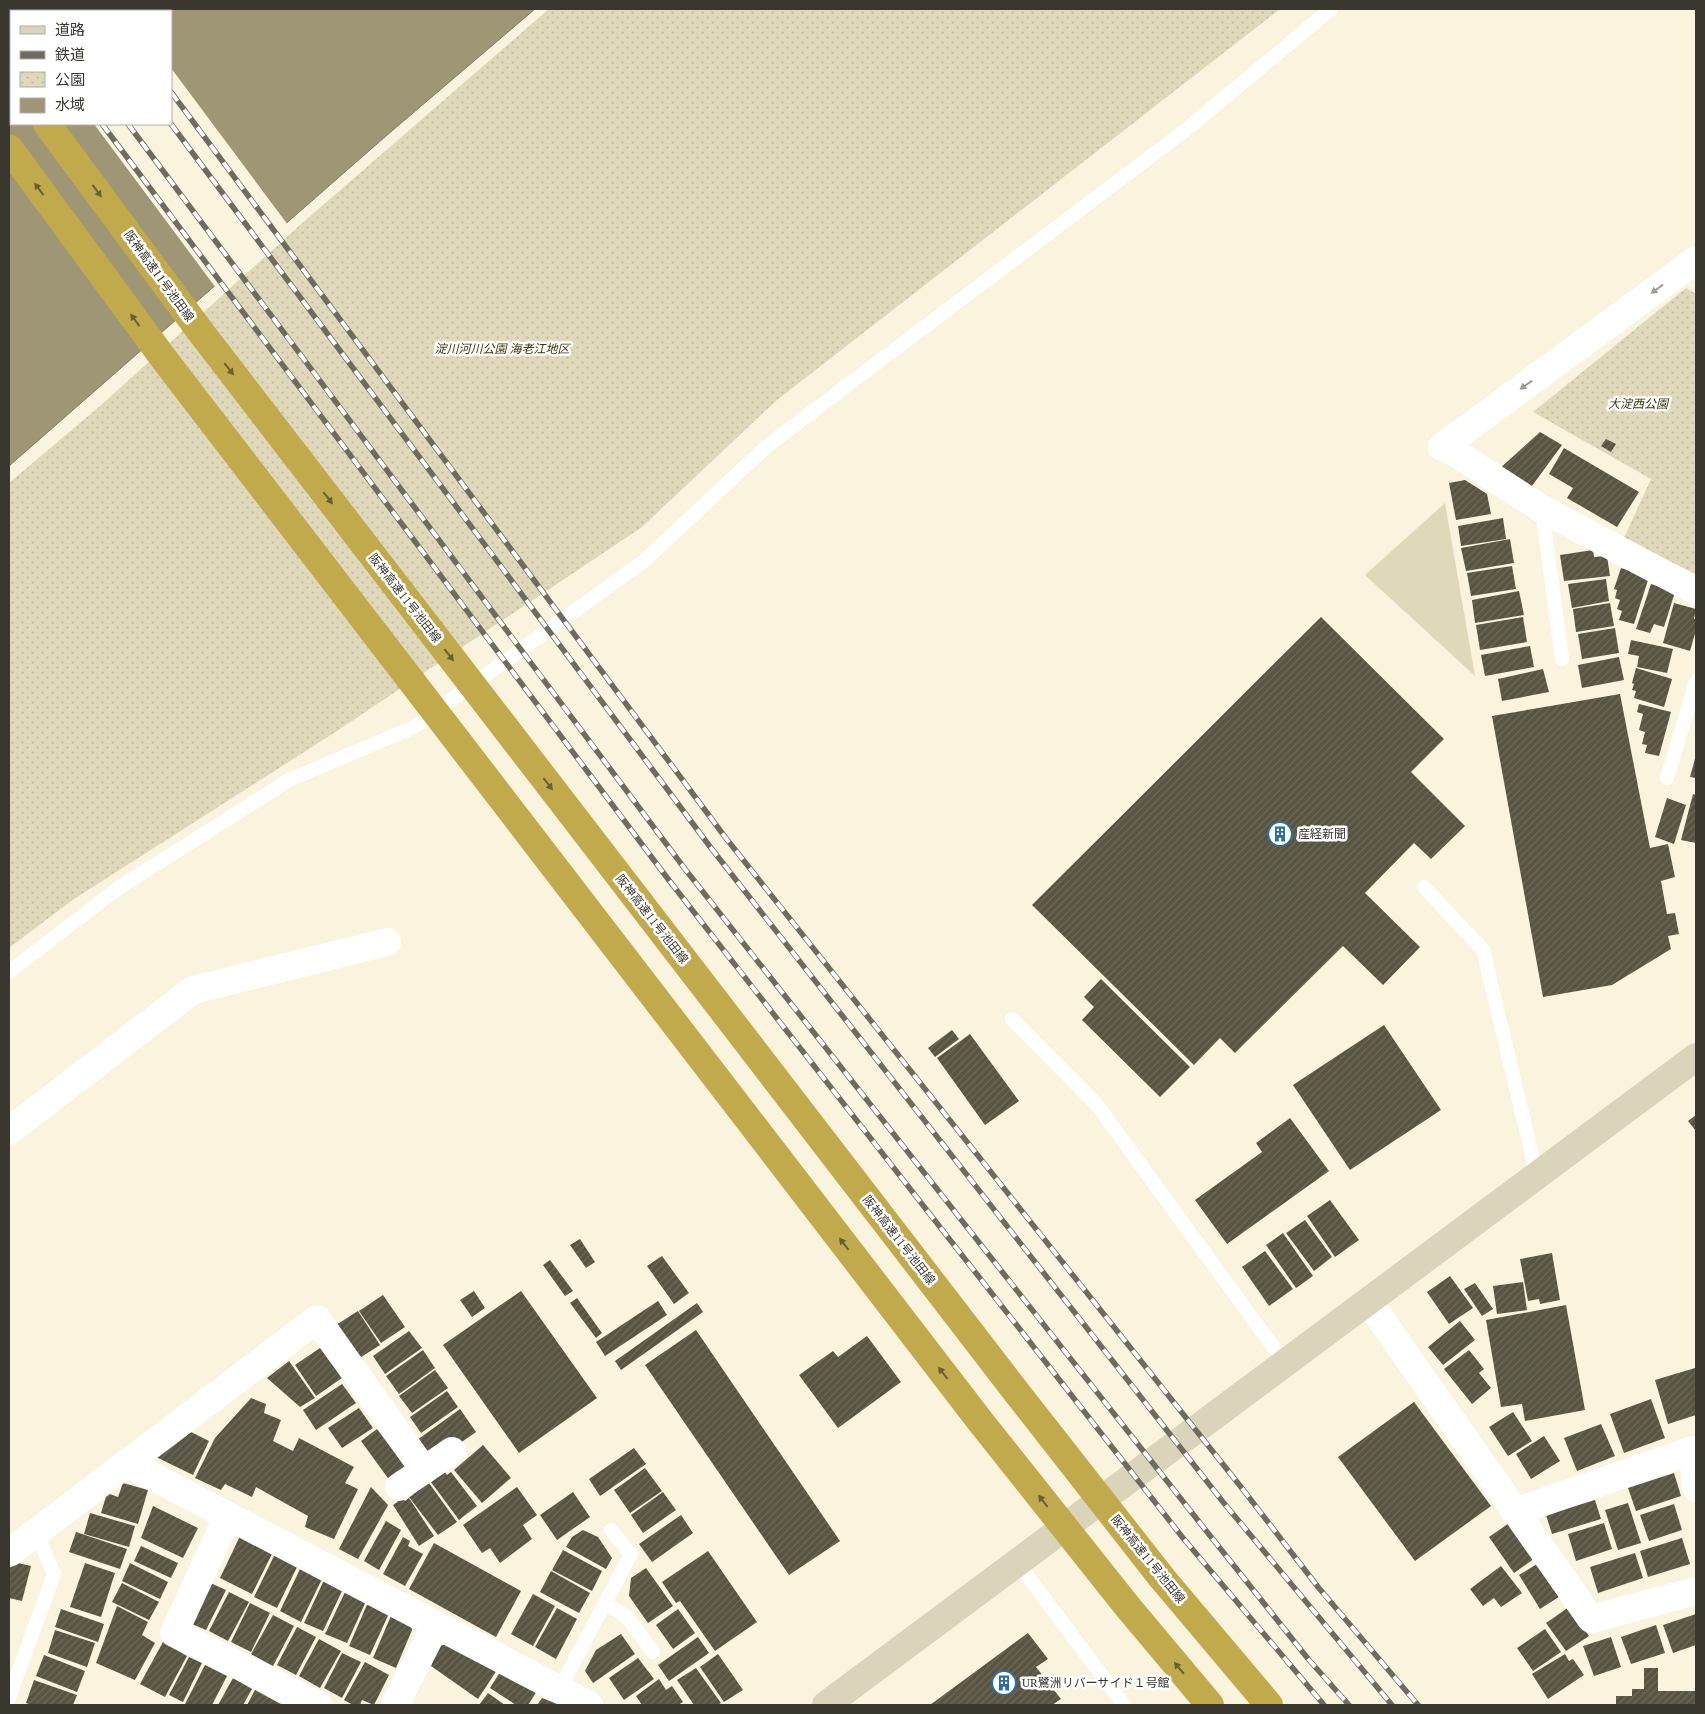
<svg xmlns="http://www.w3.org/2000/svg" width="1705" height="1714" font-family="'PT Serif','Noto Sans JP',serif">
<style>
.green{fill:#e0d8ba}
.park{fill:url(#park-dots)}
.water{fill:#9e9674;stroke:#807a5f;fill-rule:evenodd}
.pier{fill:#faf4de}
.building{fill:url(#building-hatch)}
.lines{fill:none;stroke-linecap:round;stroke-linejoin:round}
.lane{stroke:#fff;stroke-width:14}
.street{stroke:#fff;stroke-width:28}
.secondary{stroke:#dad4ba;stroke-width:28}
.highway{stroke:#c1aa4c;stroke-width:28}
.rail-casing{stroke:#6f6c5f;stroke-width:5.5}
.rail{stroke:#fff;stroke-width:4;stroke-dasharray:11;stroke-linecap:butt}
.oneway{fill:#695f38}
.oneway2{fill:#9c9b96}
.labels{text-anchor:middle;stroke-width:5;stroke-linejoin:round;paint-order:stroke}
.street-label{font-size:12px;fill:#39372e;stroke:#fff}
.park-label{font-size:12px;font-style:italic;fill:#403508;stroke:#fff}
.poi-label{font-size:12px;fill:#39372e;stroke:#fff;text-anchor:start}
</style>
<defs>
<pattern id="park-dots" width="8" height="8" patternUnits="userSpaceOnUse" patternTransform="scale(1.25)"><rect width="8" height="8" fill="#e0d8ba"/><path d="M2 2h.1M6 6h.1" fill="none" stroke="#c1baa0" stroke-width="1.8" stroke-linecap="round"/></pattern>
<pattern id="building-hatch" width="6" height="6" patternUnits="userSpaceOnUse" patternTransform="scale(1.25)"><rect width="6" height="6" fill="#585441"/><path d="M-1 1l2-2M0 6l6-6M5 7l2-2" fill="none" stroke="#6e6a5a"/></pattern>
</defs>
<rect width="100%" height="100%" fill="#faf4de"/>
<path class="green" d="M1445,503L1475,676L1365,575Z"/>
<g class="park">
<path d="M549,9H1280L777,400L642,527L337,731L74,899L9,948V483L100,406L300,225Z"/>
<path d="M1686,288L1696,294V574L1623,540L1651,479L1533,412Z"/>
</g>
<path class="water" d="M9,9H535L386,136L9,466ZM11,11H171V124H11Z"/>
<g class="pier">
<path d="M9,9H128L130,11L11,12Z"/>
<path d="M171,68L288,225L216,288L94,124H171Z"/>
</g>
<g class="building">
<path d="M1540,432L1562,445L1529,490L1498,470Z"/>
<path d="M1606,439L1616,444L1611,452L1601,446Z"/>
<path d="M1564,448L1639,492L1617,527L1567,498L1573,488L1549,474Z"/>
<path d="M1465,480L1487,494L1491,514L1456,520L1449,483Z"/>
<path d="M1503,518L1506,539L1461,546L1458,526Z"/>
<path d="M1510,539L1514,563L1466,571L1461,548Z"/>
<path d="M1593,550L1594,557L1607,556L1610,576L1564,581L1560,555Z"/>
<path d="M1512,566L1516,589L1471,596L1467,573Z"/>
<path d="M1621,568L1649,577L1634,624L1619,620L1622,611L1617,609L1620,600L1615,598L1617,590L1614,589Z"/>
<path d="M1606,579L1609,601L1572,608L1568,584Z"/>
<path d="M1651,584L1675,592L1664,627L1654,624L1650,633L1636,629Z"/>
<path d="M1519,591L1524,615L1475,623L1472,600Z"/>
<path d="M1610,603L1614,626L1576,632L1573,609Z"/>
<path d="M1674,603L1696,609L1694,619H1696V630L1690,651L1663,643Z"/>
<path d="M1321,617L1444,739L1411,772L1465,826L1431,859L1414,843L1365,893L1420,947L1383,985L1343,946L1235,1053L1220,1038L1194,1065L1032,905Z"/>
<path d="M1523,617L1527,642L1480,650L1476,625Z"/>
<path d="M1615,628L1619,653L1582,659L1578,634Z"/>
<path d="M1631,640L1673,649L1667,673L1637,667L1639,656L1628,654Z"/>
<path d="M1530,646L1534,667L1485,676L1481,655Z"/>
<path d="M1619,657L1624,680L1582,688L1578,665Z"/>
<path d="M1636,668L1672,679L1664,707L1634,698L1636,691L1632,690L1634,684L1632,683Z"/>
<path d="M1543,669L1549,692L1502,701L1498,679Z"/>
<path d="M1620,694L1650,848L1668,844L1675,877L1661,881L1667,914L1675,913L1679,934L1668,936L1671,949L1612,985L1543,997L1492,716Z"/>
<path d="M1639,704L1671,712L1659,756L1645,753L1647,745L1642,744L1645,732L1639,730L1643,714L1637,712Z"/>
<path d="M1696,755V778L1690,777Z"/>
<path d="M1693,794L1696,795V843L1681,840Z"/>
<path d="M1667,798L1686,805L1674,844L1655,837Z"/>
<path d="M1101,979L1190,1067L1160,1097L1082,1020L1094,1007L1084,997Z"/>
<path d="M1384,1025L1441,1110L1350,1170L1293,1085Z"/>
<path d="M952,1030L959,1039L935,1057L928,1048Z"/>
<path d="M970,1034L1019,1101L985,1125L937,1058Z"/>
<path d="M1696,1115V1131L1688,1121Z"/>
<path d="M1290,1118L1329,1171L1227,1244L1195,1200L1262,1152L1256,1143Z"/>
<path d="M1330,1200L1359,1240L1335,1257L1307,1216Z"/>
<path d="M1305,1220L1332,1257L1314,1271L1286,1233Z"/>
<path d="M1283,1233L1313,1276L1296,1288L1266,1245Z"/>
<path d="M580,1239L595,1262L586,1268L570,1245Z"/>
<path d="M1265,1251L1293,1289L1269,1306L1242,1267Z"/>
<path d="M1552,1253L1560,1300L1540,1304L1539,1299L1528,1301L1520,1259Z"/>
<path d="M662,1256L689,1293L674,1304L647,1266Z"/>
<path d="M550,1260L573,1291L565,1296L543,1265Z"/>
<path d="M1450,1276L1473,1308L1449,1324L1427,1292Z"/>
<path d="M1523,1282L1527,1310L1497,1314L1493,1286Z"/>
<path d="M1475,1283L1493,1309L1482,1316L1464,1289Z"/>
<path d="M474,1291L485,1308L472,1317L460,1300Z"/>
<path d="M521,1291L597,1398L519,1453L443,1345Z"/>
<path d="M383,1295L405,1327L381,1343L359,1311Z"/>
<path d="M577,1298L602,1333L596,1338L570,1303Z"/>
<path d="M658,1301L667,1315L605,1356L596,1342Z"/>
<path d="M697,1303L703,1312L621,1370L615,1361Z"/>
<path d="M1566,1305L1585,1410L1525,1421L1522,1404L1501,1407L1486,1320Z"/>
<path d="M358,1311L380,1345L358,1359L336,1325Z"/>
<path d="M1460,1321L1475,1340L1443,1365L1428,1347Z"/>
<path d="M696,1330L840,1541L789,1575L645,1365Z"/>
<path d="M409,1331L422,1348L385,1374L373,1356Z"/>
<path d="M867,1336L901,1382L838,1428L799,1375L833,1351L838,1357Z"/>
<path d="M320,1348L342,1378L316,1396L295,1365Z"/>
<path d="M423,1350L435,1368L399,1394L386,1376Z"/>
<path d="M1469,1350L1484,1369L1479,1373L1491,1388L1472,1404L1444,1369Z"/>
<path d="M289,1361L315,1398L300,1407L267,1378Z"/>
<path d="M1695,1368L1696,1373V1415L1668,1424L1655,1380Z"/>
<path d="M435,1370L448,1388L412,1413L399,1396Z"/>
<path d="M342,1384L356,1403L316,1430L303,1410Z"/>
<path d="M447,1391L458,1407L421,1433L410,1417Z"/>
<path d="M251,1398L266,1404L264,1413L281,1420L273,1441L293,1451L299,1438L354,1467L345,1483L358,1489L334,1539L305,1527L308,1516L256,1487L252,1497L225,1484L221,1490L195,1478L215,1438Z"/>
<path d="M1651,1399L1665,1438L1624,1453L1610,1414Z"/>
<path d="M1414,1402L1491,1506L1415,1561L1338,1457Z"/>
<path d="M359,1408L373,1428L342,1448L328,1428Z"/>
<path d="M460,1409L476,1432L456,1446L429,1456L417,1440Z"/>
<path d="M1513,1412L1532,1441L1508,1456L1489,1427Z"/>
<path d="M1601,1424L1615,1456L1577,1471L1564,1438Z"/>
<path d="M377,1429L407,1469L390,1481L361,1441Z"/>
<path d="M191,1432L209,1441L193,1475L156,1457Z"/>
<path d="M1544,1436L1560,1461L1531,1479L1516,1454Z"/>
<path d="M483,1445L511,1478L482,1503L454,1470Z"/>
<path d="M634,1448L646,1464L600,1496L589,1479Z"/>
<path d="M442,1468L447,1475L451,1472L477,1506L459,1520L428,1478Z"/>
<path d="M645,1468L662,1491L630,1513L614,1490Z"/>
<path d="M1674,1473L1681,1496L1636,1511L1628,1488Z"/>
<path d="M123,1483L148,1490L138,1524L101,1513L107,1493L118,1497Z"/>
<path d="M429,1483L457,1522L438,1535L409,1497L413,1495L410,1490Z"/>
<path d="M371,1487L388,1505L358,1559L339,1549Z"/>
<path d="M517,1487L537,1515L523,1525L532,1539L500,1563L490,1548L482,1553L463,1525Z"/>
<path d="M573,1492L590,1517L557,1540L540,1515Z"/>
<path d="M663,1492L676,1510L643,1533L631,1515Z"/>
<path d="M403,1498L405,1501L409,1498L434,1536L419,1546L393,1505Z"/>
<path d="M1595,1500L1601,1519L1552,1534L1546,1515Z"/>
<path d="M1628,1503L1641,1543L1618,1550L1605,1510Z"/>
<path d="M1674,1504L1682,1530L1649,1541L1640,1515Z"/>
<path d="M153,1506L198,1528L183,1558L141,1538Z"/>
<path d="M90,1513L135,1526L129,1547L84,1534Z"/>
<path d="M681,1515L693,1533L652,1562L639,1544Z"/>
<path d="M386,1521L401,1530L379,1570L364,1561Z"/>
<path d="M1512,1521L1538,1556L1514,1573L1489,1537Z"/>
<path d="M1604,1523L1612,1549L1576,1561L1568,1534Z"/>
<path d="M583,1530L598,1537L612,1558L606,1569L566,1547L572,1537Z"/>
<path d="M76,1532L127,1549L120,1569L69,1552Z"/>
<path d="M241,1534L274,1550L252,1594L220,1578Z"/>
<path d="M403,1537L410,1541L408,1546L423,1554L405,1586L383,1574Z"/>
<path d="M1682,1538L1690,1564L1648,1577L1640,1551Z"/>
<path d="M434,1543L521,1591L496,1637L409,1589Z"/>
<path d="M141,1546L178,1563L171,1578L134,1561Z"/>
<path d="M563,1550L602,1571L592,1591L552,1570Z"/>
<path d="M708,1551L757,1622L715,1651L680,1601L676,1603L662,1582Z"/>
<path d="M1635,1553L1643,1578L1598,1593L1590,1567Z"/>
<path d="M275,1554L298,1565L277,1608L254,1597Z"/>
<path d="M18,1563L31,1566L22,1601L9,1598V1568Z"/>
<path d="M85,1563L115,1573L101,1617L70,1607Z"/>
<path d="M130,1563L168,1582L160,1599L122,1581Z"/>
<path d="M1537,1564L1565,1593L1540,1609L1519,1575Z"/>
<path d="M1501,1566L1522,1593L1501,1607L1494,1598L1483,1606L1470,1589Z"/>
<path d="M301,1567L323,1577L301,1622L280,1611Z"/>
<path d="M646,1568L673,1606L648,1623L629,1596L631,1578Z"/>
<path d="M551,1571L590,1593L579,1613L540,1592Z"/>
<path d="M325,1578L344,1587L323,1631L304,1623Z"/>
<path d="M206,1581L226,1590L206,1630L192,1624Z"/>
<path d="M122,1583L159,1602L149,1620L112,1602Z"/>
<path d="M346,1590L367,1599L347,1643L325,1634Z"/>
<path d="M229,1592L249,1602L228,1641L209,1631Z"/>
<path d="M533,1594L555,1606L533,1646L511,1634Z"/>
<path d="M369,1600L391,1609L370,1655L349,1646Z"/>
<path d="M250,1603L270,1613L251,1652L231,1642Z"/>
<path d="M117,1606L148,1622L142,1635L155,1643L135,1680L96,1663Z"/>
<path d="M1569,1607L1589,1636L1566,1651L1546,1623Z"/>
<path d="M557,1608L577,1619L556,1659L535,1647Z"/>
<path d="M61,1609L104,1624L98,1642L55,1627Z"/>
<path d="M678,1609L695,1633L673,1649L656,1625Z"/>
<path d="M393,1611L410,1618L412,1630L396,1668L373,1658Z"/>
<path d="M1696,1614V1645L1673,1653L1663,1625Z"/>
<path d="M273,1615L294,1626L273,1666L251,1654Z"/>
<path d="M1656,1625L1665,1653L1631,1664L1621,1637Z"/>
<path d="M297,1627L316,1637L296,1675L277,1665Z"/>
<path d="M1545,1629L1561,1652L1533,1671L1517,1648Z"/>
<path d="M55,1630L95,1643L87,1667L48,1653Z"/>
<path d="M1028,1633L1048,1659L1036,1667L1061,1699L1052,1705H930Z"/>
<path d="M621,1634L635,1654L593,1683L585,1671L596,1650Z"/>
<path d="M698,1637L709,1653L669,1681L658,1665Z"/>
<path d="M1611,1637L1621,1667L1594,1676L1583,1646Z"/>
<path d="M319,1639L341,1651L320,1688L299,1676Z"/>
<path d="M163,1642L187,1656L165,1697L140,1684Z"/>
<path d="M450,1642L499,1667L478,1699L431,1666L438,1647Z"/>
<path d="M342,1653L361,1662L342,1698L324,1688Z"/>
<path d="M718,1654L743,1690L724,1702L700,1667Z"/>
<path d="M1565,1654L1569,1661L1573,1659L1584,1675L1548,1699L1532,1674Z"/>
<path d="M44,1655L85,1671L77,1692L36,1676Z"/>
<path d="M189,1657L202,1663L183,1702L169,1695Z"/>
<path d="M638,1658L654,1679L624,1700L609,1678Z"/>
<path d="M365,1662L389,1675L374,1705L362,1700L360,1705H353L344,1700Z"/>
<path d="M205,1665L227,1676L212,1705H187L185,1704Z"/>
<path d="M696,1668L721,1703L718,1705H694L677,1680Z"/>
<path d="M1644,1668H1658V1691H1696V1705H1616V1696H1632V1689H1644Z"/>
<path d="M502,1669L537,1691L528,1705H516L490,1688Z"/>
<path d="M233,1678L252,1689L243,1705H218Z"/>
<path d="M659,1679L666,1690L672,1686L683,1702L678,1705H642L636,1696Z"/>
<path d="M34,1680L77,1695L73,1705H31L26,1703Z"/>
<path d="M255,1690L277,1702L283,1705H247Z"/>
<path d="M488,1693L505,1705H479Z"/>
<path d="M542,1698L560,1705H537Z"/>
</g>
<g class="lines">
<g class="lane">
<path d="M1542,509L1562,659"/>
<path d="M1667,778L1696,682"/>
<path d="M1424,887L1483,950L1537,1176"/>
<path d="M9,972L117,889L289,780L414,727L644,561L767,446L1187,129L1331,9"/>
<path d="M1012,1019L1097,1105L1285,1363"/>
<path d="M1017,1562L1124,1705"/>
<path d="M605,1603L627,1617L653,1652"/>
<path d="M559,1690L631,1554L611,1530"/>
<path d="M9,1698L54,1574L36,1532"/>
</g>
<g class="street">
<path d="M1442,447L1696,260"/>
<path d="M1442,447L1454,452L1542,509L1696,591"/>
<path d="M9,1131L193,990L387,942"/>
<path d="M1368,1301L1591,1619L1696,1591"/>
<path d="M127,1463L589,1705"/>
<path d="M399,1487L452,1451"/>
<path d="M1515,1512L1693,1450L1696,1488"/>
<path d="M228,1516L174,1633L318,1705"/>
<path d="M9,1553L317,1319L424,1470"/>
<path d="M395,1705L436,1625"/>
</g>
<path class="secondary" d="M826,1705L1696,1057"/>
<g class="highway">
<path d="M9,72L11,75"/>
<path d="M47,124L200,331L1014,1389L1162,1578L1269,1705"/>
<path d="M9,148L164,359L980,1421L1127,1606L1210,1705"/>
</g>
<g class="rail-casing">
<g id="rail">
<path d="M16,9L17,11"/>
<path d="M42,9L44,11"/>
<path d="M86,9L87,11"/>
<path d="M109,9L111,11"/>
<path d="M171,92L725,837L1241,1487L1318,1587L1418,1705"/>
<path d="M102,124L668,879L1183,1538L1324,1705"/>
<path d="M128,124L685,869L1200,1523L1309,1660L1349,1705"/>
<path d="M171,124L711,848L1223,1502L1392,1705"/>
</g>
</g>
<use href="#rail" class="rail"/>
</g>
<defs><path id="oneway-solid" d="M-6-.8H1V-3.2L6.5 0L1 3.2V.8H-6Z" transform="scale(1.25)"/></defs>
<g class="oneway">
<use href="#oneway-solid" transform="translate(39 189) rotate(-126)"/>
<use href="#oneway-solid" transform="translate(97 191) rotate(54)"/>
<use href="#oneway-solid" transform="translate(135 320) rotate(-126)"/>
<use href="#oneway-solid" transform="translate(229 369) rotate(52)"/>
<use href="#oneway-solid" transform="translate(328 498) rotate(52)"/>
<use href="#oneway-solid" transform="translate(449 655) rotate(52)"/>
<use href="#oneway-solid" transform="translate(548 784) rotate(52)"/>
<use href="#oneway-solid" transform="translate(844 1244) rotate(-128)"/>
<use href="#oneway-solid" transform="translate(943 1373) rotate(-128)"/>
<use href="#oneway-solid" transform="translate(1043 1501) rotate(-128)"/>
<use href="#oneway-solid" transform="translate(1179 1668) rotate(-130)"/>
</g>
<g class="oneway2">
<use href="#oneway-solid" transform="translate(1657 289) rotate(144)"/>
<use href="#oneway-solid" transform="translate(1526 385) rotate(144)"/>
</g>
<defs>
<g id="building-ring" transform="scale(1.25)"><circle r="9.5" fill="#fff" stroke="#2a6fa4" stroke-width="1.5"/><path d="M-4-6H4V6H1V3H-1V6H-4ZM-2.5-4.3h1.7v1.8h-1.7ZM.8-4.3h1.7v1.8H.8ZM-2.5-1h1.7V.8h-1.7ZM.8-1h1.7V.8H.8Z" fill="#2a6fa4"/></g>
</defs>
<g fill-rule="evenodd">
<use href="#building-ring" x="1280" y="834"/>
<use href="#building-ring" x="1004" y="1683"/>
</g>
<g class="labels">
<g class="street-label">
<text transform="translate(159 276) rotate(54)" y="4">阪神高速11号池田線</text>
<text transform="translate(405 598) rotate(52)" y="4">阪神高速11号池田線</text>
<text transform="translate(652 919) rotate(52)" y="4">阪神高速11号池田線</text>
<text transform="translate(899 1240) rotate(52)" y="4">阪神高速11号池田線</text>
<text transform="translate(1148 1559) rotate(51)" y="4">阪神高速11号池田線</text>
</g>
<g class="park-label">
<text x="502" y="353">淀川河川公園 海老江地区</text>
<text x="1638" y="408">大淀西公園</text>
</g>
<g class="poi-label">
<text x="1298" y="838">産経新聞</text>
<text x="1022" y="1687">UR鷺洲リバーサイド１号館</text>
</g>
</g>
<rect width="1705" height="1714" fill="none" stroke="#39372e" stroke-width="20"/>
<rect x="10" y="10" width="162" height="115" fill="#ffffff" stroke="#b0afab"/>
<rect x="20" y="26" width="25" height="8" fill="#dad4ba" stroke="#b0afab"/>
<text x="55" y="35" font-size="15" fill="#39372e">道路</text>
<rect x="20" y="51" width="25" height="8" fill="#6f6c5f" stroke="#b0afab"/>
<text x="55" y="60" font-size="15" fill="#39372e">鉄道</text>
<rect x="20" y="72" width="25" height="15" fill="url(#park-dots)" stroke="#b0afab"/>
<text x="55" y="85" font-size="15" fill="#39372e">公園</text>
<rect x="20" y="98" width="25" height="15" fill="#9e9674" stroke="#b0afab"/>
<text x="55" y="110" font-size="15" fill="#39372e">水域</text>
</svg>
